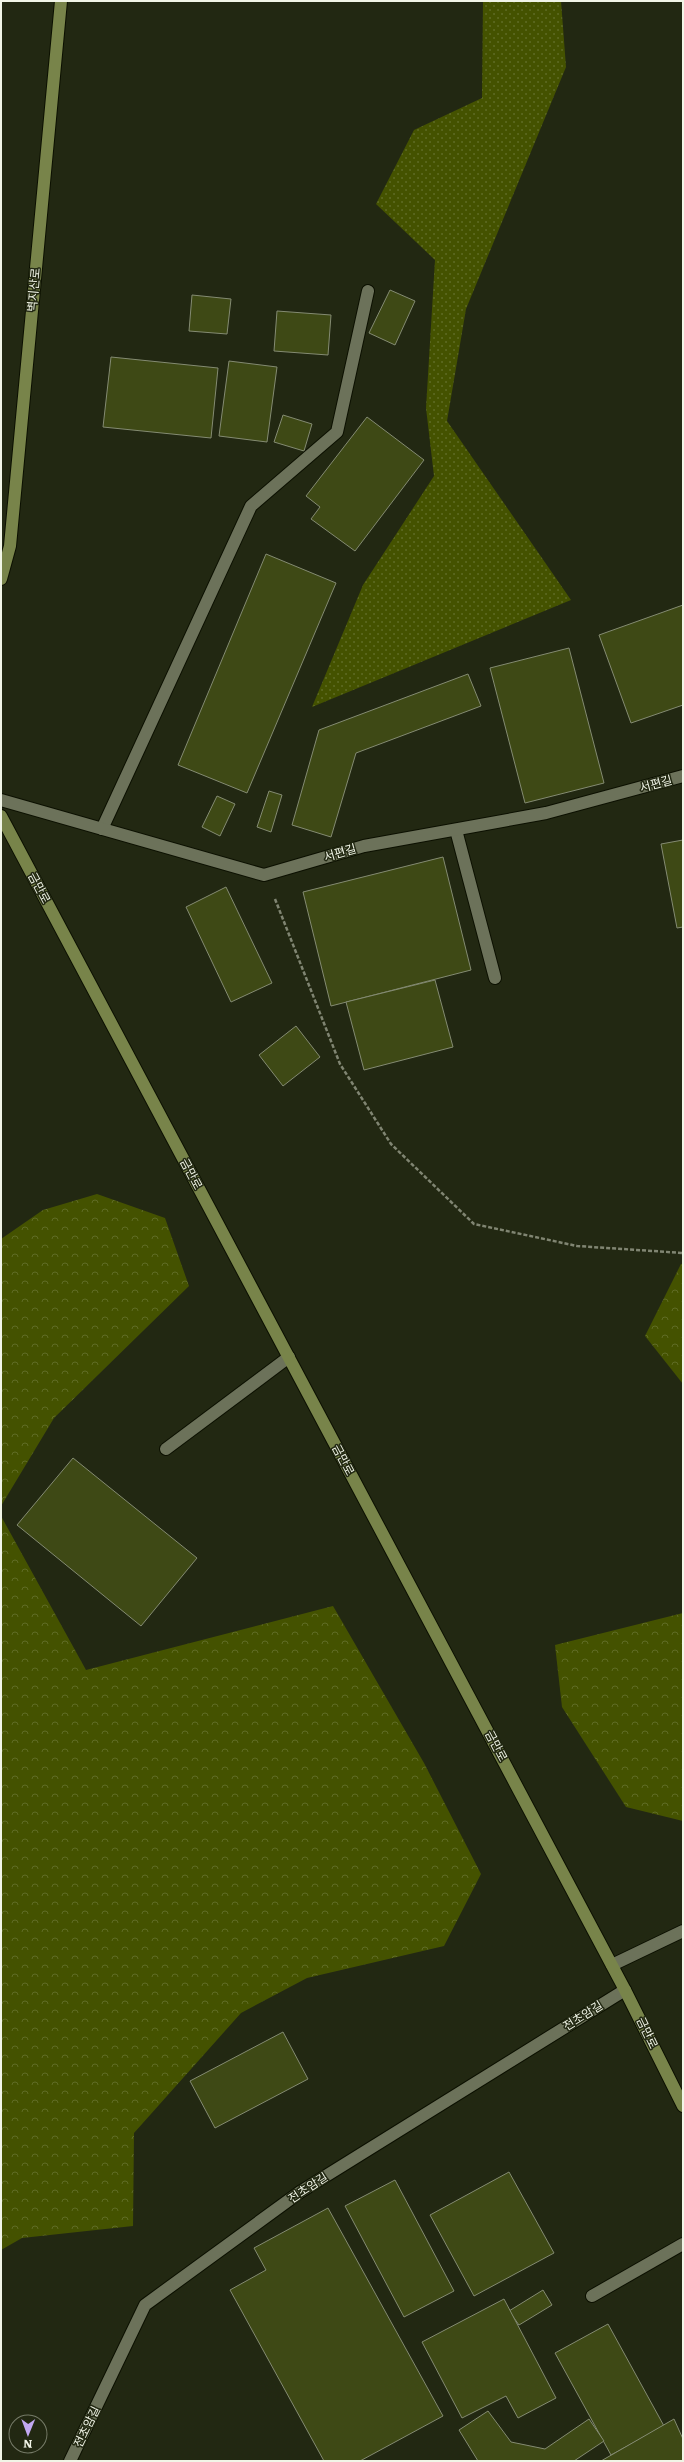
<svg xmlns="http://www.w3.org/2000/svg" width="684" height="2462" font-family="Literata,'Noto Sans KR',serif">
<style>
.grass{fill:url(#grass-dots)}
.forest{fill:url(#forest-crowns)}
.building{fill:#3e4915;stroke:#848b72}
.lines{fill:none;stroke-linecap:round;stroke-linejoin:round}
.lane-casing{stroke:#0c1000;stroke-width:14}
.street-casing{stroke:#0c1000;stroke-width:14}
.secondary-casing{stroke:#0c1000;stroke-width:14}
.path{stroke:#808572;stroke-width:2.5;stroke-dasharray:4 2;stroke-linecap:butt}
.lane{stroke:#6c725a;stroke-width:12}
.street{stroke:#6c725a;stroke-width:12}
.secondary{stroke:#78844a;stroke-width:12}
.labels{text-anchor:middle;stroke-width:3;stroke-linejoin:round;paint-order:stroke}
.street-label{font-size:12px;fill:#f1f5e7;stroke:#222812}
</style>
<defs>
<pattern id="grass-dots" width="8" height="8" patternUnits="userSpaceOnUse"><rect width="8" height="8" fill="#445200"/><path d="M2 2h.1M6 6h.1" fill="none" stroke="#5f6c25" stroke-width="1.8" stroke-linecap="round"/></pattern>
<pattern id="forest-crowns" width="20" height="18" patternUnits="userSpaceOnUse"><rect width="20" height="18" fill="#445200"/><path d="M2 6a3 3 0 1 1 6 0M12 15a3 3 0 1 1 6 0" fill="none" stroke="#5f6c25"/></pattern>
</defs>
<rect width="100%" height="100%" fill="#222812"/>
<path class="grass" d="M483,1H561L566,67L466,309L447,421L571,600L312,707L363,585L434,476L426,408L435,260L376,204L414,130L482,98Z"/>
<g class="forest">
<path d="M97,1194L165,1218L189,1286L54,1418L1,1506V1239L43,1210Z"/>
<path d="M681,1264H683V1384L645,1336Z"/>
<path d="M1,1516L86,1670L333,1606L424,1763L481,1874L444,1946L307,1978L241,2013L134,2133L133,2226L22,2238L1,2250Z"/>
<path d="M683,1613V1821L626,1807L562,1707L555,1645Z"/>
</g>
<g class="building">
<path d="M390,290L415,301L395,345L369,333Z"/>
<path d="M192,295L231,299L227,334L189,331Z"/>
<path d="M277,311L331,315L328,355L274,351Z"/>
<path d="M111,357L218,368L211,438L103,427Z"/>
<path d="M229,361L277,367L267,442L219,436Z"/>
<path d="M283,415L312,424L304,451L274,442Z"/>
<path d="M367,417L424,460L355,551L311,519L320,507L306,496Z"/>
<path d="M266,554L336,583L247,793L178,765Z"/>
<path d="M683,605V705L631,723L599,635Z"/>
<path d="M569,648L604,783L525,803L490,668Z"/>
<path d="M468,674L481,706L356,753L331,837L292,825L319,730Z"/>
<path d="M269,791L282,795L271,832L257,827Z"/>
<path d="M217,796L235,804L220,836L202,827Z"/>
<path d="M683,840V927L677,928L661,844Z"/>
<path d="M443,857L471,970L331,1006L303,892Z"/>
<path d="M226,887L272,983L231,1002L186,907Z"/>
<path d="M435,980L453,1047L364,1070L346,1002Z"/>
<path d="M296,1026L320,1057L283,1086L259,1055Z"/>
<path d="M73,1458L197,1558L141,1626L17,1525Z"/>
<path d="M283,2032L308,2079L215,2128L190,2081Z"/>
<path d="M509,2172L554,2253L474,2296L430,2215Z"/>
<path d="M395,2180L454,2291L404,2317L345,2206Z"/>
<path d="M328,2208L443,2416L360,2461H324L230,2290L266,2270L254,2248Z"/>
<path d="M543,2290L552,2305L519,2325L509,2311Z"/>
<path d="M504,2299L556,2398L518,2418L506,2396L462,2418L422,2342Z"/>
<path d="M608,2324L664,2426L611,2455L555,2353Z"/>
<path d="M488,2411L511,2442L545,2449L589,2419L604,2441L574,2461H478L459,2430Z"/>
<path d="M674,2419L683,2439V2461H601Z"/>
</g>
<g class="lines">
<g class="lane-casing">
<g id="lane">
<path d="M102,829L251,506L337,432L368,291"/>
<path d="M456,830L495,978"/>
<path d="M166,1449L289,1357"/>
<path d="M612,1965L683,1931"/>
<path d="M592,2296L683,2244"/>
</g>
</g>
<g class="street-casing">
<g id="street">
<path d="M1,800L264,875L364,846L546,813L683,776"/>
<path d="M70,2461L145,2305L300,2192L625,1990"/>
</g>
</g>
<g class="secondary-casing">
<g id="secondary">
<path d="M1,579L10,546L61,1"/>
<path d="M1,816L625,1990L683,2106"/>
</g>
</g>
<path class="path" d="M275,899L340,1064L391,1144L474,1224L577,1246L683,1253"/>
<use href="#lane" class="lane"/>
<use href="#street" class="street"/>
<use href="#secondary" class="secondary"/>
</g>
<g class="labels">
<g class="street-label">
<text transform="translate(34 290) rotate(-85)" y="4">벽지산로</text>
<text transform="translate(656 784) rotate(-15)" y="4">서편길</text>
<text transform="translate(340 853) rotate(-16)" y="4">서편길</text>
<text transform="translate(39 888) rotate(62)" y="4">금만로</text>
<text transform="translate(191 1174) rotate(62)" y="4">금만로</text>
<text transform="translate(343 1460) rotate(62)" y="4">금만로</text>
<text transform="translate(496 1746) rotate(62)" y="4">금만로</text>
<text transform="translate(583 2016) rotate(-32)" y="4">전초암길</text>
<text transform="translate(647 2033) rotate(64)" y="4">금만로</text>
<text transform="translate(308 2188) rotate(-33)" y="4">전초암길</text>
<text transform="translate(87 2427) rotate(-64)" y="4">전초암길</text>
</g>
</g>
<rect width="684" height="2462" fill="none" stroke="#f1f5e7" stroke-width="4"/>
<g transform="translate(28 2434) rotate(181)"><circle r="19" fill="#222812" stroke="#757a67"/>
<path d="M0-3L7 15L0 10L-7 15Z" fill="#c2a8f2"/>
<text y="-6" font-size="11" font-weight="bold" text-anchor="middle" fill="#f1f5e7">N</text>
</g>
</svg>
